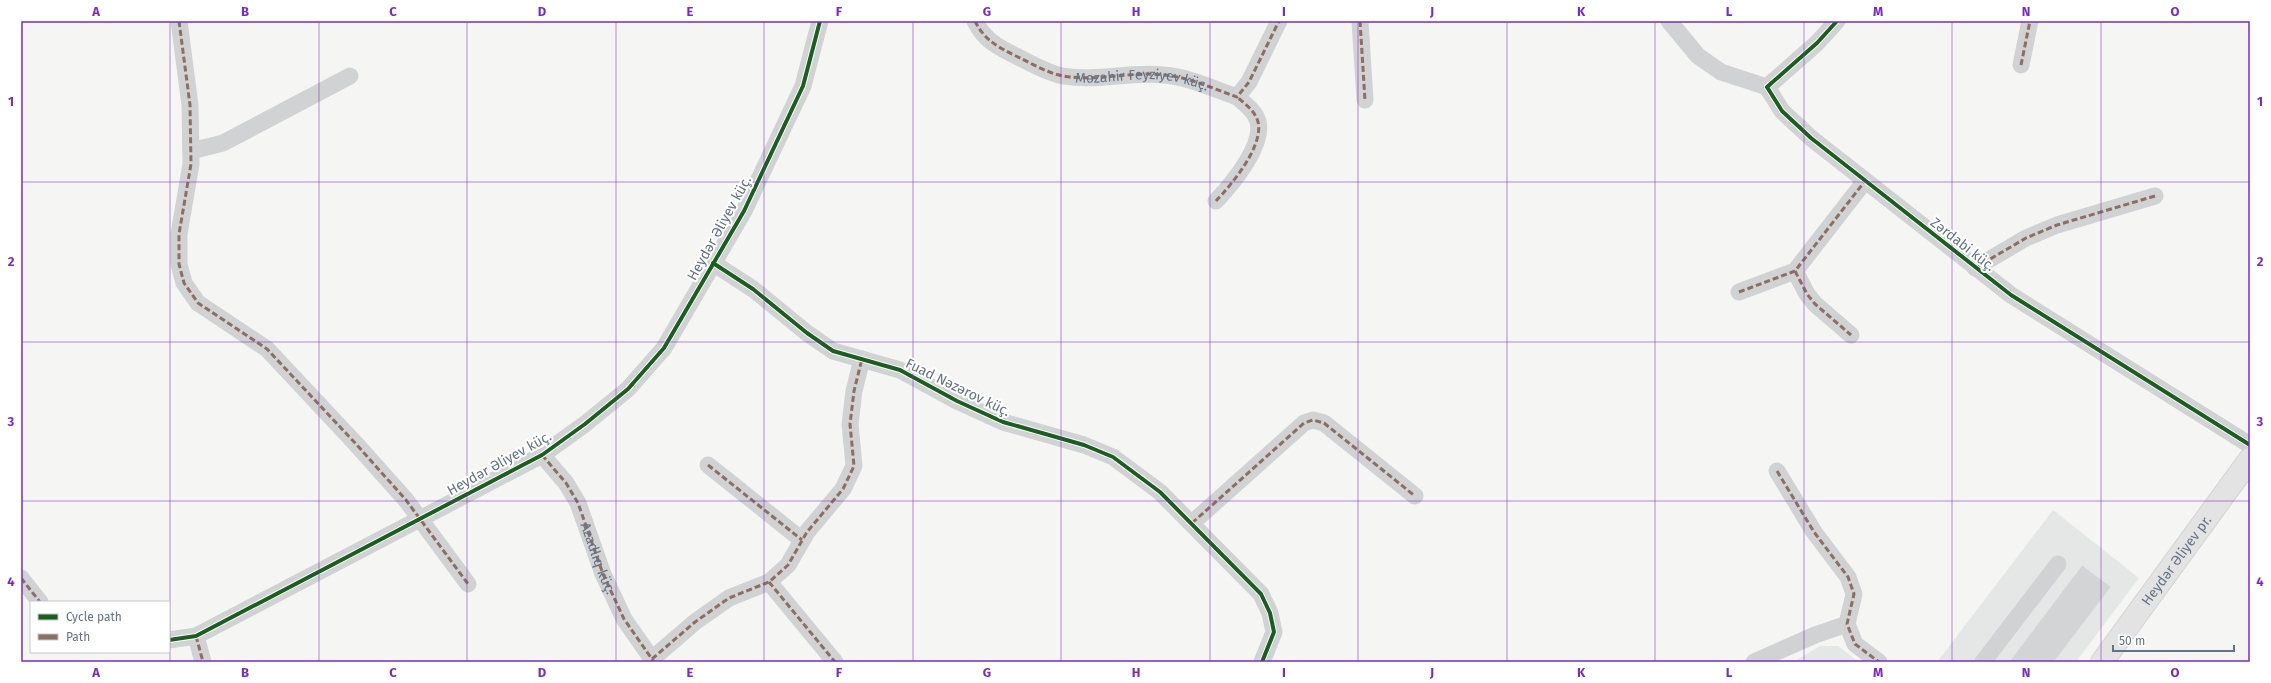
<svg xmlns="http://www.w3.org/2000/svg" width="2271" height="683" font-family="'Fira Sans',sans-serif">
<style>
.built{fill:#e5e7e6}
.building{fill:#d3d4d5;stroke:#e4e5e4}
.lines{fill:none;stroke-linecap:round;stroke-linejoin:round}
.major-casing{stroke:#d1d3d4;stroke-width:24}
.minor{stroke:#d1d2d3;stroke-width:17}
.major{stroke:#e3e3e4;stroke-width:22}
.quiet{stroke:#8d6e63;stroke-width:3;stroke-dasharray:6 3;stroke-linecap:butt}
.cycleway-casing{stroke:#fff;stroke-width:6}
.cycleway{stroke:#1b5e20;stroke-width:4}
.grid{fill:none;stroke:#7b2cbf;stroke-width:1;stroke-opacity:0.55}
.labels{text-anchor:middle;stroke-width:4;stroke-linejoin:round;paint-order:stroke}
.street-label{font-size:14px;fill:#637387;stroke:#fff}
.neatline{fill:none;stroke:#7b2cbf;stroke-width:1.5}
.grid-label{font-size:13px;text-anchor:middle;font-weight:bold;fill:#7b2cbf}
</style>
<rect width="100%" height="100%" fill="#f5f6f4"/>
<g class="built">
<path d="M2053,510L2139,578L2076,662H1937Z"/>
<path d="M1820,646H1838L1859,662H1793Z"/>
</g>
<path class="building" d="M2082,565L2111,587L2054,662H2009Z"/>
<g class="lines">
<g class="major-casing">
<g id="major">
<path id="s2" d="M2102,662L2250,459"/>
</g>
</g>
<g class="minor">
<path d="M179,21L190,105L191,164L179,234V264L184,283L198,303L267,349L356,444L406,500L468,584"/>
<path id="s1" d="M975,21C984,40 998,47 1016,56C1031,63 1047,73 1063,76C1097,82 1131,71 1164,75C1189,77 1214,89 1237,97L1249,82L1279,21"/>
<path d="M1360,21L1365,100"/>
<path d="M1669,21L1698,56L1721,72L1767,87"/>
<path d="M1837,21L1817,43L1767,87L1782,111L1811,138L2011,295L2250,445"/>
<path d="M2021,65L2030,21"/>
<path d="M191,151L223,143L350,76"/>
<path d="M1216,201C1231,185 1271,139 1255,115C1251,108 1243,102 1237,97"/>
<path d="M713,263L753,289L807,333L833,351L900,370L957,401L1003,422L1084,445L1113,457L1160,492L1261,594L1270,613L1274,632L1262,662"/>
<path d="M1975,268L2026,238L2057,225L2155,196"/>
<path d="M1795,271L1807,294L1815,304L1851,335"/>
<path d="M1739,292L1795,271L1865,181"/>
<path d="M542,455L566,483L578,503L603,574L624,619L654,662"/>
<path d="M708,465L802,540"/>
<path d="M1777,471L1814,532L1848,577L1854,594L1847,624L1855,644L1879,662"/>
<path d="M1192,523L1304,423L1313,420L1324,423L1415,496"/>
<path d="M21,578L40,602"/>
<path d="M769,582L835,662"/>
<path d="M196,636L203,662"/>
<path d="M169,640L196,636L542,455L585,424L628,389L664,348L744,211L803,86L820,21"/>
<path d="M652,659L695,622L729,598L769,582L788,565L807,532L843,489L854,466L850,424L854,391L862,359"/>
<path d="M1754,662L1815,635L1847,624"/>
<path d="M1983,662L2058,564"/>
</g>
<use href="#major" class="major"/>
<g class="quiet">
<path d="M179,21L190,105L191,164L179,234V264L184,283L198,303L267,349L356,444L406,500L468,584"/>
<path d="M975,21C984,40 998,47 1016,56C1031,63 1047,73 1063,76C1097,82 1131,71 1164,75C1189,77 1214,89 1237,97L1249,82L1279,21"/>
<path d="M1360,21L1365,100"/>
<path d="M2021,65L2030,21"/>
<path d="M1216,201C1231,185 1271,139 1255,115C1251,108 1243,102 1237,97"/>
<path d="M1975,268L2026,238L2057,225L2155,196"/>
<path d="M1795,271L1807,294L1815,304L1851,335"/>
<path d="M1739,292L1795,271L1865,181"/>
<path id="s3" d="M542,455L566,483L578,503L603,574L624,619L654,662"/>
<path d="M708,465L802,540"/>
<path d="M1777,471L1814,532L1848,577L1854,594L1847,624L1855,644L1879,662"/>
<path d="M1192,523L1304,423L1313,420L1324,423L1415,496"/>
<path d="M21,578L40,602"/>
<path d="M769,582L835,662"/>
<path d="M196,636L203,662"/>
<path d="M652,659L695,622L729,598L769,582L788,565L807,532L843,489L854,466L850,424L854,391L862,359"/>
</g>
<g class="cycleway-casing">
<g id="cycleway">
<path d="M1837,21L1817,43L1767,87L1782,111L1811,138L2011,295L2250,445"/>
<path d="M713,263L753,289L807,333L833,351L900,370L957,401L1003,422L1084,445L1113,457L1160,492L1261,594L1270,613L1274,632L1262,662"/>
<path d="M169,640L196,636L542,455L585,424L628,389L664,348L744,211L803,86L820,21"/>
</g>
</g>
<use href="#cycleway" class="cycleway"/>
</g>
<path class="grid" d="M170,21V662M319,21V662M467,21V662M616,21V662M764,21V662M913,21V662M1061,21V662M1210,21V662M1358,21V662M1507,21V662M1655,21V662M1804,21V662M1952,21V662M2101,21V662M21,182H2250M21,342H2250M21,501H2250"/>
<g class="labels">
<g class="street-label">
<text dy="5" stroke="none"><textPath href="#s1" startOffset="186">Məzahir Feyziyev küç.</textPath></text>
<text transform="translate(719 228) rotate(-61)" y="5">Heydər Əliyev küç.</text>
<text transform="translate(1963 244) rotate(38)" y="5">Zərdabi küç.</text>
<text transform="translate(958 387) rotate(26)" y="5">Fuad Nəzərov küç.</text>
<text transform="translate(499 463) rotate(-29)" y="5">Heydər Əliyev küç.</text>
<text dy="5" stroke="none"><textPath href="#s3" startOffset="119">Azadlıq küç.</textPath></text>
<text dy="5" stroke="none"><textPath href="#s2" startOffset="126">Heydər Əliyev pr.</textPath></text>
</g>
</g>
<rect width="2271" height="683" fill="none" stroke="#ffffff" stroke-width="44"/>
<rect x="30" y="601" width="140" height="52" fill="#ffffff" stroke="#c1c7cf"/>
<rect x="38" y="614" width="20" height="6" fill="#1b5e20" stroke="#c1c7cf"/>
<text x="66" y="621" font-size="12" fill="#637387">Cycle path</text>
<rect x="38" y="634" width="20" height="6" fill="#8d6e63" stroke="#c1c7cf"/>
<text x="66" y="641" font-size="12" fill="#637387">Path</text>
<path d="M2113 645v6h121v-6" fill="none" stroke="#637387" stroke-width="2"/>
<text x="2119" y="645" font-size="12" fill="#637387" stroke="#ffffff" stroke-width="3" paint-order="stroke">50 m</text>
<rect x="22" y="22" width="2227" height="639" class="neatline"/>
<g class="grid-label">
<text x="96" y="16">A</text>
<text x="245" y="16">B</text>
<text x="393" y="16">C</text>
<text x="542" y="16">D</text>
<text x="690" y="16">E</text>
<text x="839" y="16">F</text>
<text x="987" y="16">G</text>
<text x="1136" y="16">H</text>
<text x="1284" y="16">I</text>
<text x="1432" y="16">J</text>
<text x="1581" y="16">K</text>
<text x="1729" y="16">L</text>
<text x="1878" y="16">M</text>
<text x="2026" y="16">N</text>
<text x="2175" y="16">O</text>
<text x="11" y="106">1</text>
<text x="2260" y="106">1</text>
<text x="11" y="266">2</text>
<text x="2260" y="266">2</text>
<text x="11" y="426">3</text>
<text x="2260" y="426">3</text>
<text x="11" y="586">4</text>
<text x="2260" y="586">4</text>
<text x="96" y="677">A</text>
<text x="245" y="677">B</text>
<text x="393" y="677">C</text>
<text x="542" y="677">D</text>
<text x="690" y="677">E</text>
<text x="839" y="677">F</text>
<text x="987" y="677">G</text>
<text x="1136" y="677">H</text>
<text x="1284" y="677">I</text>
<text x="1432" y="677">J</text>
<text x="1581" y="677">K</text>
<text x="1729" y="677">L</text>
<text x="1878" y="677">M</text>
<text x="2026" y="677">N</text>
<text x="2175" y="677">O</text>
</g>
</svg>
